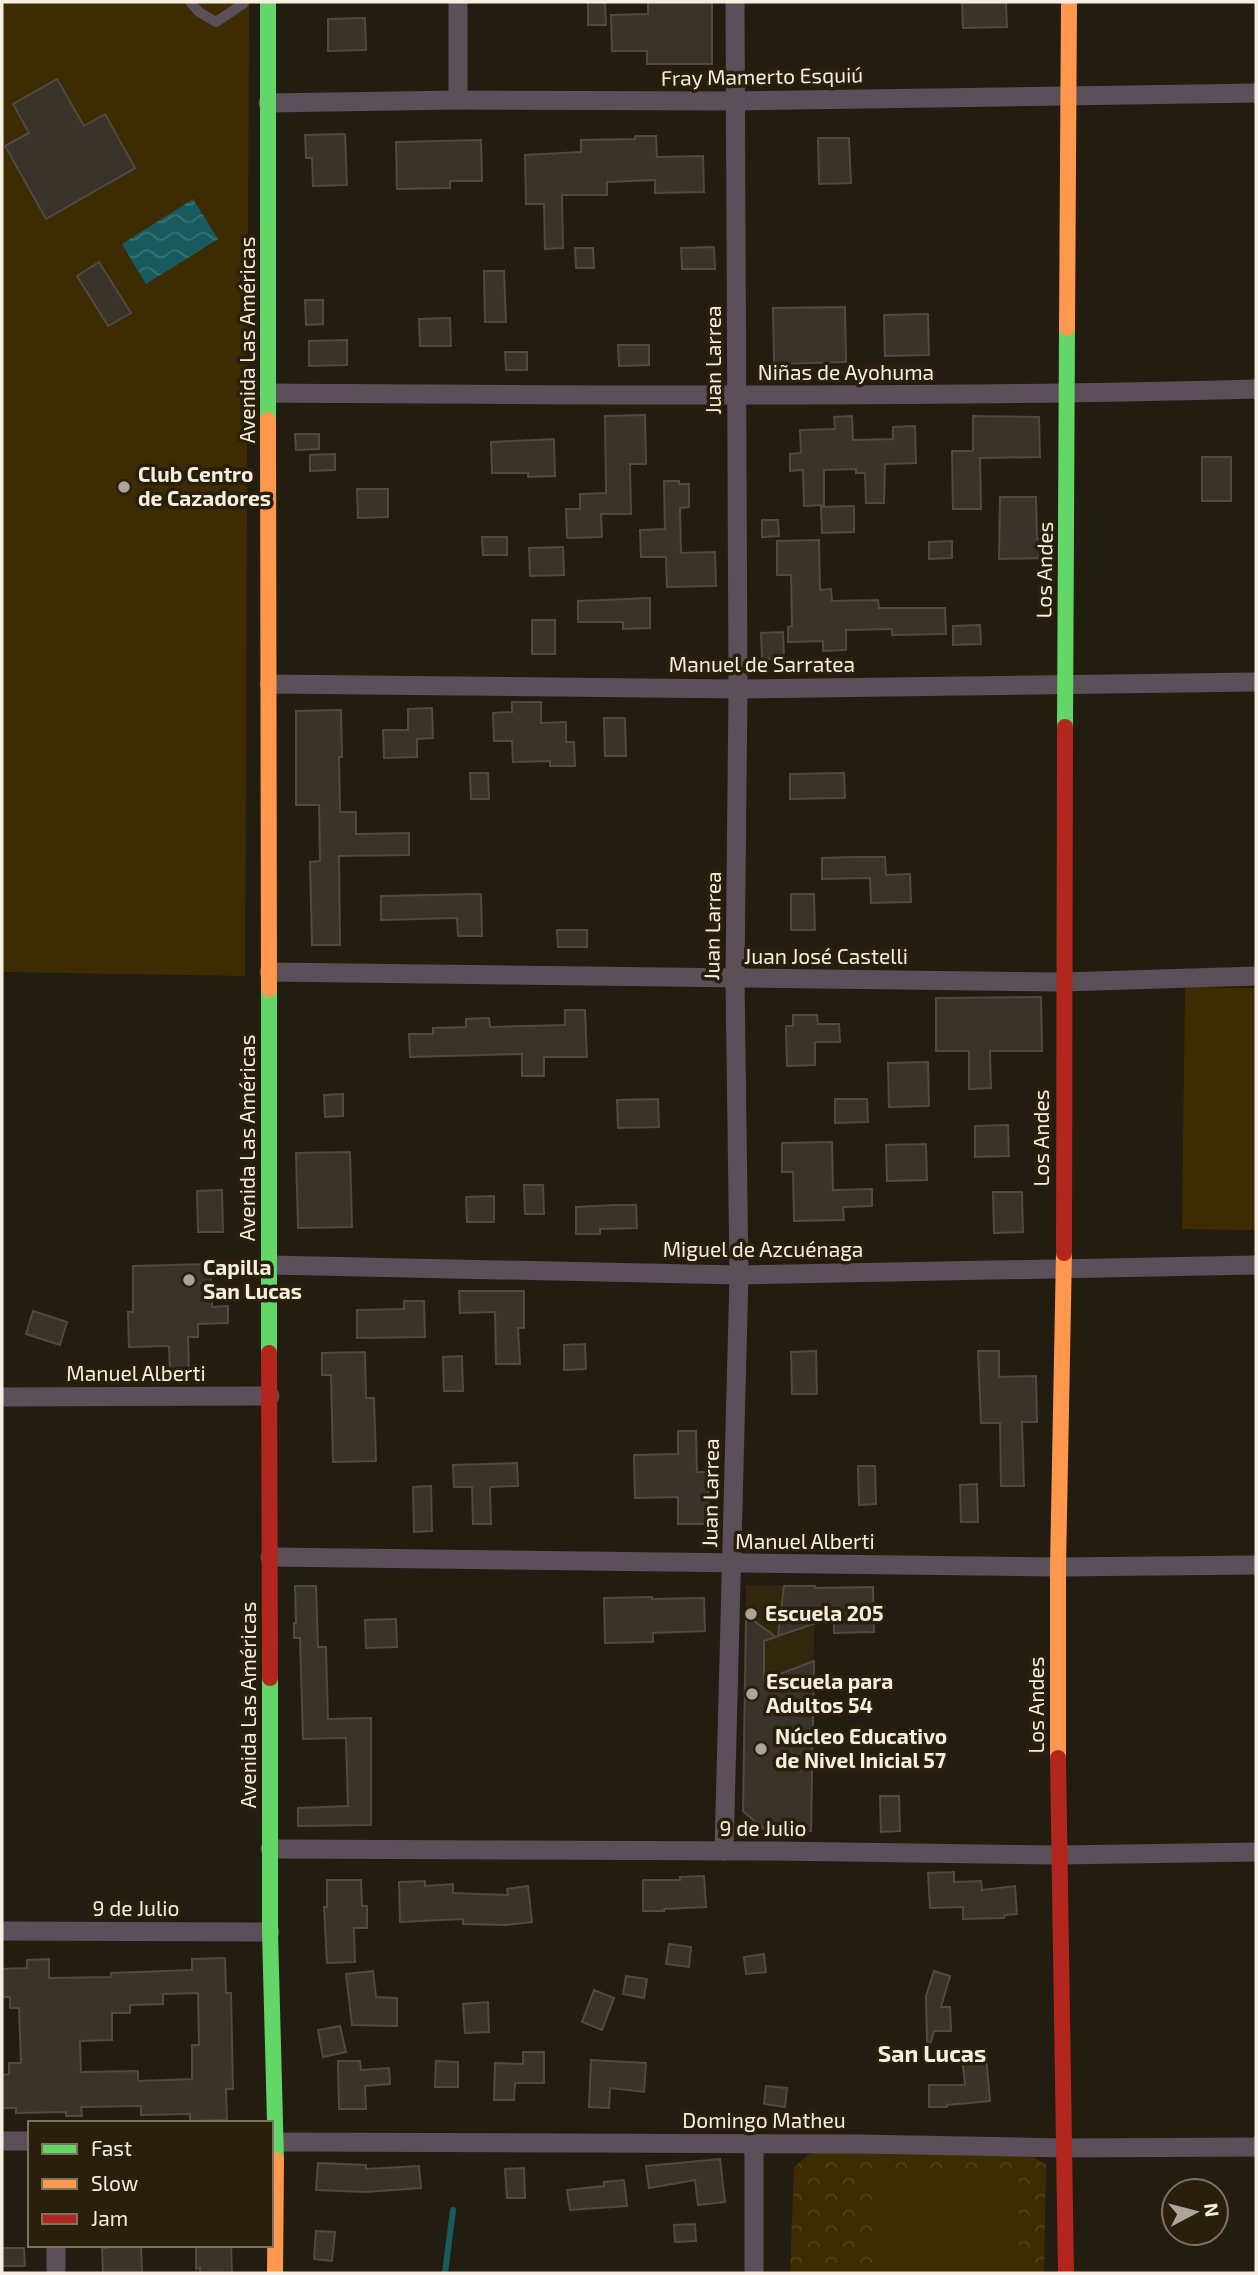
<svg xmlns="http://www.w3.org/2000/svg" width="1258" height="2275" font-family="'Exo 2',sans-serif">
<style>
.built{fill:#32260c}
.park{fill:url(#park-crowns)}
.pitch{fill:#3d2c02}
.water{fill:url(#water-waves)}
.lines{fill:none;stroke-linecap:round;stroke-linejoin:round}
.stream{stroke:#175b5f;stroke-width:6}
.building{fill:#39332a;stroke:#504a41;stroke-width:2;fill-rule:evenodd}
.lane{stroke:#5b505a;stroke-width:10}
.street{stroke:#5b505a;stroke-width:19}
.fast{stroke:#63d668;stroke-width:16}
.slow{stroke:#ff974d;stroke-width:16}
.jam{stroke:#b3261e;stroke-width:16}
.poi-dot{fill:#aba498;stroke:#291f0a;stroke-width:2.5}
.labels{text-anchor:middle;stroke-width:7;stroke-linejoin:round;paint-order:stroke}
.street-label{font-size:21px;fill:#f5eee1;stroke:#291f0a}
.poi-label{font-size:21px;font-weight:bold;fill:#f5eee1;stroke:#291f0a;text-anchor:start}
.neighbourhood-label{font-size:23px;font-weight:bold;fill:#f5eee1;stroke:#291f0a}
</style>
<defs>
<pattern id="park-crowns" width="20" height="18" patternUnits="userSpaceOnUse" patternTransform="scale(1.75)"><rect width="20" height="18" fill="#3d2c02"/><path d="M2 6a3 3 0 1 1 6 0M12 15a3 3 0 1 1 6 0" fill="none" stroke="#50411a"/></pattern>
<pattern id="water-waves" width="16" height="10" patternUnits="userSpaceOnUse" patternTransform="scale(1.75)"><rect width="16" height="10" fill="#175b5f"/><path d="M0 5q4-4 8 0t8 0" fill="none" stroke="#397376"/></pattern>
</defs>
<rect width="100%" height="100%" fill="#221c11"/>
<path class="built" d="M746,1585L815,1586L811,1831L743,1830Z"/>
<path class="park" d="M812,2152H1027L1046,2165L1044,2273H790L794,2167Z"/>
<g class="pitch">
<path d="M2,2H249L245,976L2,972Z"/>
<path d="M1185,987L1256,988V1230L1182,1229Z"/>
<path d="M875,2173L1019,2174V2264H875Z"/>
</g>
<path class="water" d="M193,199L218,239L146,284L122,244Z"/>
<g class="lines">
<path class="stream" d="M445,2273L453,2210"/>
</g>
<g class="building">
<path d="M588,2H605L606,25H588Z"/>
<path d="M648,2H712V64H647V51H612L611,15L648,14Z"/>
<path d="M962,2H1006L1007,27L963,28Z"/>
<path d="M365,18L366,50L328,51V19Z"/>
<path d="M57,79L84,126L105,114L135,168L46,219L5,146L29,133L13,104Z"/>
<path d="M345,134L347,185L313,186L312,158H306L305,135Z"/>
<path d="M635,136H656L657,157L703,156L704,192L655,193V180L607,182V195H562L563,248L545,249L544,204H526L525,155L581,152V140L635,139Z"/>
<path d="M818,138H849L851,183L819,184Z"/>
<path d="M481,140L482,181H450V188L397,189L396,142Z"/>
<path d="M714,247L715,269H682L681,248Z"/>
<path d="M575,248H593L594,268H576Z"/>
<path d="M99,262L131,313L108,326L77,276Z"/>
<path d="M484,271H504L506,322H485Z"/>
<path d="M305,300H323V324L306,325Z"/>
<path d="M845,307L846,362L774,364L773,308Z"/>
<path d="M928,314L929,355L885,356L884,315Z"/>
<path d="M450,318L451,346H420L419,319Z"/>
<path d="M347,340V365L309,366V341Z"/>
<path d="M618,345H649V365L619,366Z"/>
<path d="M505,352H527V370H506Z"/>
<path d="M645,415L646,464H630L631,514H601L602,537L567,538L566,509H580V494L606,493L605,416Z"/>
<path d="M852,416L853,440L893,439V427L915,426L916,463L885,464L884,503H866L865,473H856V469L824,470V505L804,506L803,470L790,471V454L801,453L800,430L835,429L834,417Z"/>
<path d="M973,416L1039,417L1040,457L980,458L981,509H953L952,451H973Z"/>
<path d="M295,434H319V449L296,450Z"/>
<path d="M554,439L555,476L528,477V473H492L491,442Z"/>
<path d="M335,454V470L310,471V455Z"/>
<rect x="1202" y="457" width="29" height="44"/>
<path d="M664,481H679V484H689V507L680,508L681,553L715,552L716,586L667,587L666,557H641L640,530L665,529Z"/>
<path d="M357,489H388V517L358,518Z"/>
<path d="M1000,497H1036L1037,539H1047L1048,558L999,559Z"/>
<path d="M854,506V532L822,533L821,507Z"/>
<path d="M762,520H778L779,536L762,537Z"/>
<path d="M482,537H507V555H483Z"/>
<path d="M819,540L820,590L831,589L832,601L878,600L879,608H945L946,634L892,635V629L846,630V650L823,651V641L788,642V627L792,626L791,575H777V541Z"/>
<path d="M952,541V558L929,559V542Z"/>
<path d="M563,547L564,575L530,576L529,548Z"/>
<path d="M650,598V628L623,629V622H578V601Z"/>
<rect x="532" y="620" width="23" height="34"/>
<path d="M980,625L981,644L953,645V626Z"/>
<path d="M783,632L784,658L762,659L761,633Z"/>
<path d="M512,702H541V723L566,722V742H574L575,766H550V761L513,762L512,741H494L493,713L512,712Z"/>
<path d="M432,708L433,738L417,739V757L384,758L383,730H408V709Z"/>
<path d="M341,710L342,757H339L340,812H356V834L409,833V855L339,856L340,945H312L310,862L320,861L319,805H296V711Z"/>
<path d="M604,718H625L626,756H605Z"/>
<path d="M470,773H488L489,799H471Z"/>
<path d="M844,773L845,798L790,799V774Z"/>
<path d="M853,857H885L886,875L910,874L911,902L871,903L870,878L822,879V858Z"/>
<path d="M481,894L482,936H458L457,918L381,920V896Z"/>
<path d="M791,894H814L815,930H791Z"/>
<path d="M557,930H587V947H558Z"/>
<path d="M1041,997L1042,1051H990L991,1088L969,1089V1051H936V998Z"/>
<path d="M565,1010H585L587,1057H544V1076H522V1054L410,1057L409,1034H433V1028L466,1027V1019L489,1018L490,1027L565,1025Z"/>
<path d="M793,1015H817L818,1024H839L840,1042H815V1065L787,1066L786,1026H793Z"/>
<path d="M928,1062L929,1106L889,1107L888,1063Z"/>
<path d="M343,1094V1116L325,1117L324,1095Z"/>
<path d="M658,1099L659,1127L618,1128L617,1100Z"/>
<path d="M835,1099H867L868,1122L835,1123Z"/>
<path d="M1008,1125L1009,1156L975,1157V1126Z"/>
<path d="M832,1142L833,1190L872,1189V1206L843,1207L844,1220L794,1221L793,1172H782V1143Z"/>
<path d="M926,1144L927,1180L887,1181L886,1145Z"/>
<path d="M350,1152L352,1227L298,1228L296,1153Z"/>
<path d="M524,1185H543L544,1214H525Z"/>
<path d="M222,1190L223,1232H198L197,1191Z"/>
<path d="M993,1192H1022L1023,1232L994,1233Z"/>
<path d="M494,1196V1222H467L466,1197Z"/>
<path d="M616,1205H636L637,1228L600,1229V1234H576V1207Z"/>
<path d="M210,1264L212,1307L228,1306V1323L198,1324V1337H188L189,1372H170L169,1346L129,1347L128,1312H133V1266Z"/>
<path d="M459,1291H524V1328H518L520,1364H496L495,1312L460,1313Z"/>
<path d="M404,1301H424L425,1337L357,1338V1310L404,1309Z"/>
<path d="M33,1311L67,1322L60,1345L26,1334Z"/>
<path d="M585,1344L586,1369L564,1370V1345Z"/>
<path d="M816,1351L817,1394H792L791,1352Z"/>
<path d="M978,1351H999V1377L1036,1376L1037,1422H1022L1024,1486H1001L1000,1423H981Z"/>
<path d="M365,1352L366,1398H374L376,1461L333,1462L331,1375H322V1353Z"/>
<path d="M462,1356L463,1391H444L443,1357Z"/>
<path d="M678,1431H696L697,1472H708L709,1524H678V1497L635,1498L634,1455L678,1454Z"/>
<path d="M517,1463L518,1486L490,1487L491,1524H473L472,1487H454L453,1465Z"/>
<path d="M858,1466H875L876,1504L859,1505Z"/>
<path d="M977,1484L978,1522H961L960,1485Z"/>
<path d="M431,1486L432,1531L414,1532L413,1487Z"/>
<path d="M295,1586H316L318,1647H326L328,1719L371,1718V1825L298,1826V1808L348,1806L346,1738L303,1739L300,1638H294V1623H296Z"/>
<path d="M784,1586H815V1588L873,1587L874,1632L834,1633V1617L778,1636Z"/>
<path d="M652,1597V1599L704,1598L705,1631L653,1633V1642L605,1643L604,1598Z"/>
<path d="M746,1615L776,1637L764,1641V1680L814,1661L811,1831L765,1830L743,1811Z"/>
<path d="M396,1619L397,1647L366,1648L365,1620Z"/>
<path d="M880,1796H899L900,1831L881,1832Z"/>
<path d="M954,1872V1882L981,1881L982,1890L1015,1886L1017,1914L1005,1915L1004,1918L963,1919V1907L930,1908L928,1873Z"/>
<path d="M704,1876L706,1907L664,1909V1911H643V1880H680V1877Z"/>
<path d="M327,1880H361L362,1906H367V1928H354L355,1962L327,1963L324,1907H327Z"/>
<path d="M425,1881V1886L453,1884V1893L508,1895L507,1889L528,1886L532,1922L506,1925L463,1924V1919L400,1922L399,1882Z"/>
<path d="M669,1944L691,1947L689,1967L666,1964Z"/>
<path d="M764,1954L766,1972L746,1974L744,1957Z"/>
<path d="M225,1958L226,1993H231L233,2089H226L227,2120L190,2121V2114L141,2115V2106L81,2107L82,2116H66V2112L16,2113V2108H2V2075L9,2074V2063H21L19,2008H10V1997H2V1969L27,1968V1960L49,1959V1978L111,1977V1973L192,1970V1959ZM198,1993L199,2045H192V2079L138,2081V2071L81,2072L80,2041L112,2040V2013H130V2005L163,2004V1994Z"/>
<path d="M373,1971L376,1997L397,1998V2026L352,2025L346,1974Z"/>
<path d="M934,1971L950,1976L941,2007H950L951,2031H934L931,2042H927L926,1996Z"/>
<path d="M626,1976L647,1979L644,1998L623,1994Z"/>
<path d="M594,1990L614,1998L602,2030L582,2022Z"/>
<path d="M488,2002L489,2032L465,2033L463,2004Z"/>
<path d="M340,2026L346,2052L323,2057L318,2030Z"/>
<path d="M523,2052H544V2083H515L514,2100H494L495,2063L523,2064Z"/>
<path d="M986,2055L990,2101L947,2105V2107H929V2085H965L962,2057Z"/>
<path d="M591,2060L646,2063L644,2092L610,2088L609,2108L589,2107Z"/>
<path d="M338,2061H360L361,2070L389,2068L390,2084L365,2086L366,2109H339Z"/>
<path d="M436,2061L458,2062V2087H435Z"/>
<path d="M766,2086L787,2088L785,2107L764,2104Z"/>
<path d="M720,2159L725,2202L698,2205L695,2180L649,2188L646,2166Z"/>
<path d="M318,2163L366,2165V2169L419,2166L421,2188L365,2192L316,2190Z"/>
<path d="M524,2168L525,2198H507L505,2169Z"/>
<path d="M624,2180L627,2206L570,2210L567,2190L604,2186V2182Z"/>
<path d="M695,2224L696,2241L675,2242L674,2225Z"/>
<path d="M316,2231L335,2232L332,2261L314,2259Z"/>
<path d="M106,2245H141L142,2273H103L102,2248H106Z"/>
<path d="M196,2245H231L232,2273H200V2268L196,2269Z"/>
<path d="M2,2248H24L25,2266H2Z"/>
</g>
<g class="lines">
<path class="lane" d="M190,2L199,12L216,22L244,3"/>
<g class="street">
<path d="M458,2V100"/>
<path d="M268,103L458,100L735,101L1256,93"/>
<path d="M269,393C598,395 927,398 1256,389"/>
<path d="M269,684L738,689L1256,682"/>
<path d="M269,972L1063,982L1256,976"/>
<path d="M269,1265L739,1275L1256,1265"/>
<path d="M2,1397L270,1396"/>
<path d="M270,1557L1058,1567L1256,1565"/>
<path d="M270,1849L775,1851L1058,1855L1256,1852"/>
<path d="M724,1851L739,1275L735,979L738,689L735,2"/>
<path d="M2,1931L270,1932"/>
<path d="M2,2141H30"/>
<path d="M271,2142L861,2144L1064,2148L1256,2147"/>
<path d="M754,2144V2273"/>
<path d="M56,2273V2245"/>
</g>
<g class="fast">
<path d="M268,2V420"/>
<path d="M1065,727L1067,328"/>
<path d="M269,989V1353"/>
<path d="M270,1678V1932L276,2160"/>
</g>
<g class="slow">
<path d="M1067,328L1069,2"/>
<path d="M268,420L269,989"/>
<path d="M1058,1758V1567L1064,1253"/>
<path d="M275,2273L276,2160"/>
</g>
<g class="jam">
<path d="M1064,1253L1065,727"/>
<path d="M269,1353L270,1678"/>
<path d="M1058,1758L1066,2273"/>
</g>
</g>
<g class="poi-dot">
<circle cx="124" cy="487" r="7"/>
<circle cx="189" cy="1280" r="7"/>
<circle cx="751" cy="1614" r="7"/>
<circle cx="752" cy="1694" r="7"/>
<circle cx="761" cy="1749" r="7"/>
</g>
<g class="labels">
<g class="street-label">
<text transform="translate(762 77) rotate(-1)" y="7">Fray Mamerto Esquiú</text>
<text transform="translate(248 340) rotate(-90)" y="7">Avenida Las Américas</text>
<text transform="translate(714 360) rotate(-90)" y="7">Juan Larrea</text>
<text x="846" y="380">Niñas de Ayohuma</text>
<text transform="translate(1045 570) rotate(-89)" y="7">Los Andes</text>
<text x="762" y="672">Manuel de Sarratea</text>
<text transform="translate(713 926) rotate(-89)" y="7">Juan Larrea</text>
<text x="826" y="964">Juan José Castelli</text>
<text transform="translate(248 1138) rotate(-90)" y="7">Avenida Las Américas</text>
<text transform="translate(1042 1138) rotate(-90)" y="7">Los Andes</text>
<text x="763" y="1257">Miguel de Azcuénaga</text>
<text x="136" y="1381">Manuel Alberti</text>
<text transform="translate(711 1493) rotate(-89)" y="7">Juan Larrea</text>
<text x="805" y="1549">Manuel Alberti</text>
<text transform="translate(249 1705) rotate(-90)" y="7">Avenida Las Américas</text>
<text transform="translate(1037 1705) rotate(-90)" y="7">Los Andes</text>
<text x="763" y="1836">9 de Julio</text>
<text x="136" y="1916">9 de Julio</text>
<text x="764" y="2128">Domingo Matheu</text>
</g>
<g class="poi-label">
<text x="138" y="482">Club Centro<tspan x="138" dy="24">de Cazadores</tspan></text>
<text x="203" y="1275">Capilla<tspan x="203" dy="24">San Lucas</tspan></text>
<text x="765" y="1621">Escuela 205</text>
<text x="766" y="1689">Escuela para<tspan x="766" dy="24">Adultos 54</tspan></text>
<text x="775" y="1744">Núcleo Educativo<tspan x="775" dy="24">de Nivel Inicial 57</tspan></text>
</g>
<g class="neighbourhood-label">
<text x="932" y="2062">San Lucas</text>
</g>
</g>
<rect width="1258" height="2275" fill="none" stroke="#f5eee1" stroke-width="7"/>
<rect x="28" y="2121" width="245" height="126" fill="#291f0a" stroke="#7b7260" stroke-width="2"/>
<rect x="42" y="2144" width="35" height="10" fill="#63d668" stroke="#7b7260" stroke-width="2"/>
<text x="91" y="2156" font-size="21" fill="#f5eee1">Fast</text>
<rect x="42" y="2179" width="35" height="10" fill="#ff974d" stroke="#7b7260" stroke-width="2"/>
<text x="91" y="2191" font-size="21" fill="#f5eee1">Slow</text>
<rect x="42" y="2214" width="35" height="10" fill="#b3261e" stroke="#7b7260" stroke-width="2"/>
<text x="91" y="2226" font-size="21" fill="#f5eee1">Jam</text>
<g transform="translate(1195 2212) rotate(83)"><circle r="33" fill="#291f0a" stroke="#7b7260" stroke-width="2"/>
<path d="M0-5L12 26L0 18L-12 26Z" fill="#aba498"/>
<text y="-10" font-size="19" font-weight="bold" text-anchor="middle" fill="#f5eee1">N</text>
</g>
</svg>
